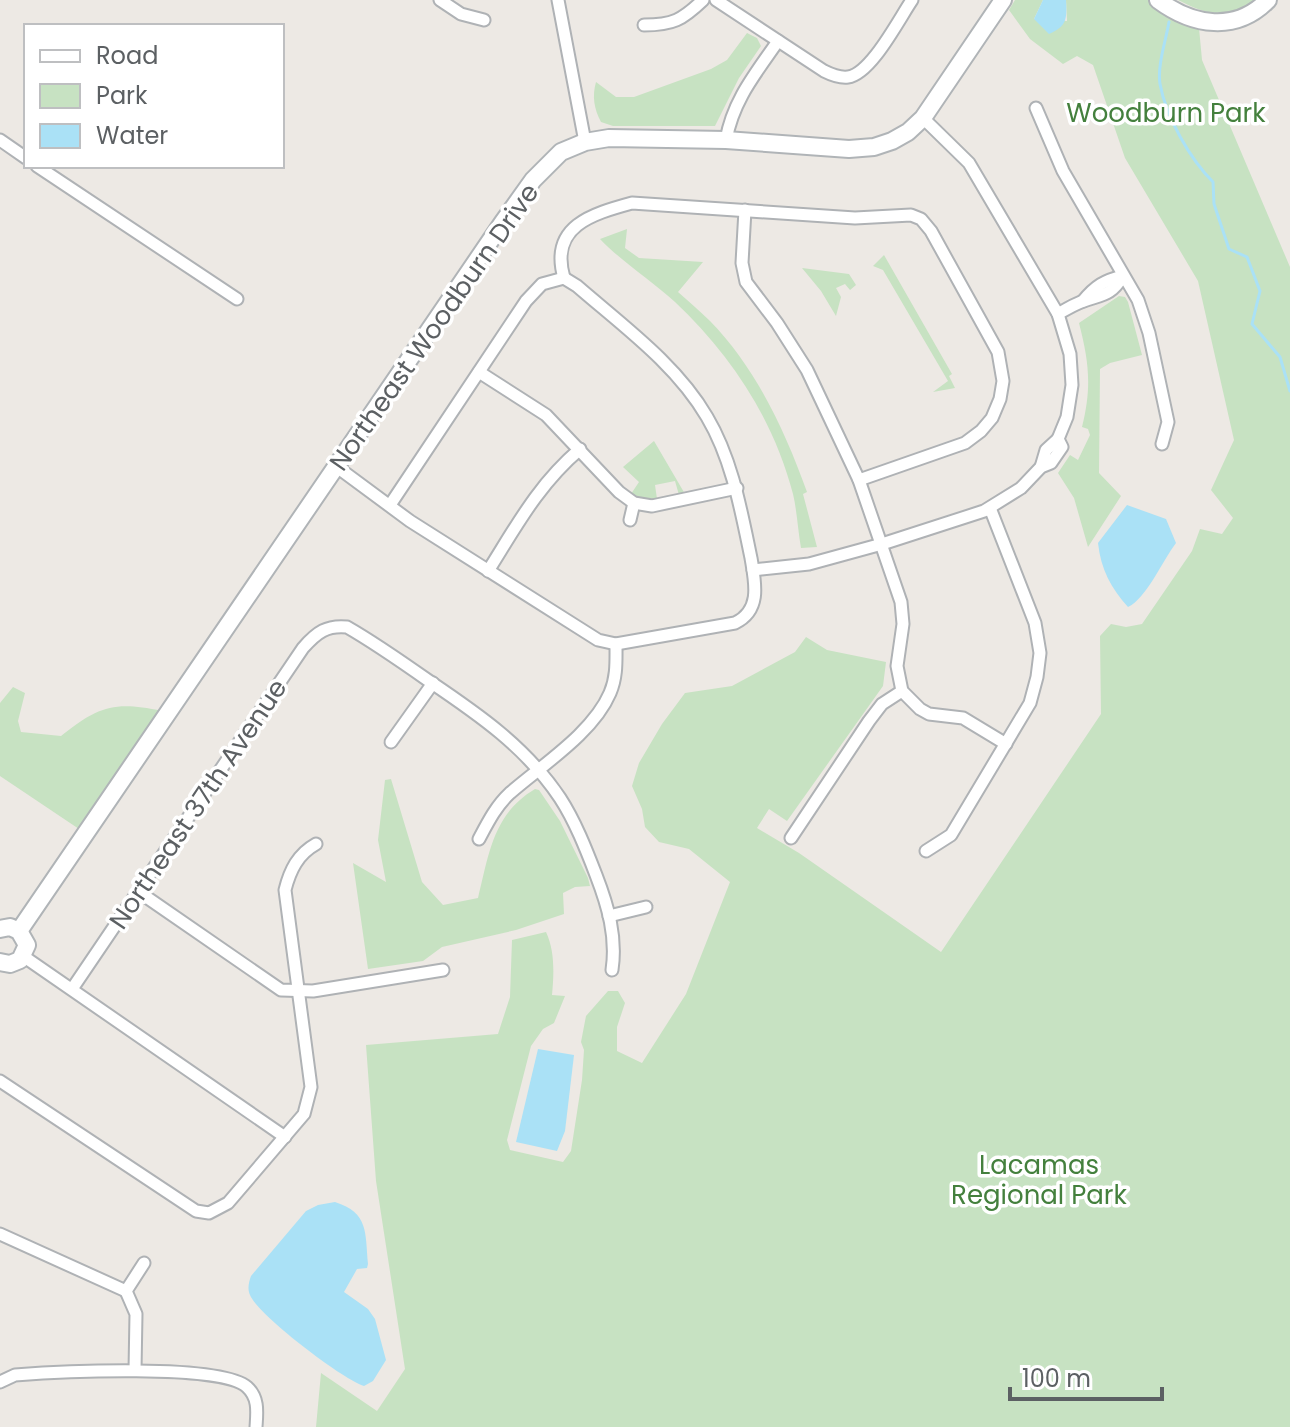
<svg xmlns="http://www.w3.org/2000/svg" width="1290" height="1427" font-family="Poppins,sans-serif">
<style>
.green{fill:#c7e2c2}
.water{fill:#aae1f6}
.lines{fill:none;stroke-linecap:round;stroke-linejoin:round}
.stream{stroke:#aae1f6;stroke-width:3}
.street-casing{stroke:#afb2b5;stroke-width:15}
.secondary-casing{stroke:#b0b4b7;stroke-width:20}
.street{stroke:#fff;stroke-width:11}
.secondary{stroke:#fff;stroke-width:16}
.labels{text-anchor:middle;stroke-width:7;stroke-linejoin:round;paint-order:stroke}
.park-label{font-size:26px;fill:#44803d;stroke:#fff}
.street-label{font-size:26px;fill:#5c6063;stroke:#fff}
</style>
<rect width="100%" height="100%" fill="#ede9e4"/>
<g class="green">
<path d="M1015,0H1043L1034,19L1067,21L1066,0H1149L1156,6L1199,28L1202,60L1290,267V1427H316L321,1373L377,1411L405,1369L376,1181L366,1045L498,1034L510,997L512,940L546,932C555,951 554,974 552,995L565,996L554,1023L543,1029L531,1046L507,1140L510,1150L563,1162L571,1151L582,1080L584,1050L581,1042L586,1016L608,991H618L625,1003L617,1027V1051L642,1063L686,994L730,882L689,849L659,842L645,827L642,809L632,786L639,763L662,724L685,693L732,686L795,652L806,637L827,650L886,662L883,686L787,821L769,809L757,828L799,853L941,952L1101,714L1100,636L1111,624L1126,627L1142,624L1192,551L1200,529L1222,534L1233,518L1211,490L1234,440L1198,281L1125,158L1093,65L1077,56L1063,64L1030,39L1009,10Z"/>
<path d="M1178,0H1258C1233,23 1205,14 1178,0Z"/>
<path d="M747,33L757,38L761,46L739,78L715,126H613L601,122C594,109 592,96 596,82L616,97H634L711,69L727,60Z"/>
<path d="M627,229L625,248L639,258L703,262L678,292C689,302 700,311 710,321C756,368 785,431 807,492L803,494L817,547L801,548C798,531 797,511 793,494C773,418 731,355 675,302C651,280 622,262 600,239Z"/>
<path d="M884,255L952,374L949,376L955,388L933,392L948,381L883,270L873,266Z"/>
<path d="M802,268L849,274L856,285L850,290L845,284L836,288L841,297L836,316L821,291Z"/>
<path d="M1119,296L1125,297L1128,302L1142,355L1110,363L1100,369L1099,473L1121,496L1088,547L1074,498L1058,473L1070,455L1078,460L1090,435L1088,429L1082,427C1092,387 1089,362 1079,323Z"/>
<path d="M654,441L685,494L679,495L675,481L655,485L657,499H644L631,494L639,482L623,467Z"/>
<path d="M13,687L25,693L18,721L21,732L61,736C99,706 114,701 162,711L82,831L0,776V703Z"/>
<path d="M391,779L422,882L443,905L478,898C489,854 493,814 535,789L539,790L560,821L588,878L590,886L575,887L563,893L564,914L516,930L442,947L423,961L368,969L353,863L386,882L378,840L385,780Z"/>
</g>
<g class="water">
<path d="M1043,0H1066C1067,19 1067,26 1049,34L1034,19Z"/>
<path d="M1127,505L1166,519L1176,543C1163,560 1146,599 1128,607C1111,588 1101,570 1098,543Z"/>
<path d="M538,1049L574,1055L565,1131L557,1151L516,1142Z"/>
<path d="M335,1202C369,1213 365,1232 368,1264L367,1268L357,1269L344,1292L368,1309L375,1319L386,1360L373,1381L364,1386C342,1379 258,1315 250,1295C247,1288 249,1282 251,1276L306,1211L318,1205Z"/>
</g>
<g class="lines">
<path class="stream" d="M1169,22C1166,40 1157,66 1160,84C1166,117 1190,159 1213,182L1214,204L1229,249L1247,257L1260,291L1252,324L1280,357L1290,391"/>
<g class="street-casing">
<g id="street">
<path d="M440,0L461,14L484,20"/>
<path d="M558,0L585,142"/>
<path d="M716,0L824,71C832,75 840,78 848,77C871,74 899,19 912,0"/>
<path d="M644,25C673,25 682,20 703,0"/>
<path d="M1036,108L1063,171L1138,300L1149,333L1168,422L1162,444"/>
<path d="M0,140L26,158"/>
<path d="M726,140C733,100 756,73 778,41"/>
<path d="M37,166L237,299"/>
<path d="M745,210L742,263L746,282L777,323L807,370L859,480L901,602L903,624L897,666L902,691L920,709L929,714L963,718L1006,744"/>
<path d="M564,278C549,226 592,214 632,203L855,218L911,215L921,219L931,231L998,352L1003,381L1000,399L992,418L981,431L965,443L859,480"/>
<path d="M1083,301C1095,286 1105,280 1123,276"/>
<path d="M1058,314C1065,310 1073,305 1081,302C1102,294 1110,297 1123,276"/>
<path d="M479,372L546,415L619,492L634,503L652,506L737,488"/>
<path d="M337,467L410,521L598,640L616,644L735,623C762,610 755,582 751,558C741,510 732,459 707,417C676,364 623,326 577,286L564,278"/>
<path d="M1041,467L1046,450L1058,439"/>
<path d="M390,505L526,301L542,284L564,278"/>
<path d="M630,520L634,503"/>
<path d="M753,570L809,564L882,544L984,511L1021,488L1041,467L1051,463L1062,447L1058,439L1067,417L1072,385L1070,354L1058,314L969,163L923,118"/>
<path d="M488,571C517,525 538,485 580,449"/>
<path d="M391,742L433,683"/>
<path d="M791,838L869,721L882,704L902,691"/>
<path d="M479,839C488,822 496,806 510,793C542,765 593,733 610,693C617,677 616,661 616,644"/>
<path d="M926,851L951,835L1030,703L1037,677L1040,653L1035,623L990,508"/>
<path d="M139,892L281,990L313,991L443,970"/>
<path d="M609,916L646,907"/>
<path d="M23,956L285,1137"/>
<path d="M72,989L303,648C317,632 327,625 347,627C375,643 402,662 429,681C478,714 526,747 560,798C575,821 586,849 596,875C608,906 617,937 612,970"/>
<path d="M0,1081L196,1211L209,1213L228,1203L304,1114L311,1087L285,890C290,870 298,854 316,844"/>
<path d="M0,1234L126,1291"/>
<path d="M135,1370L136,1314L126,1291L144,1263"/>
<path d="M0,1382L15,1375C55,1372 221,1363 247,1387C259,1398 257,1412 256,1427"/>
</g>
</g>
<g class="secondary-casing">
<g id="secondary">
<path d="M1158,0C1193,26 1236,33 1268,0"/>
<path d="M0,929L10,927L19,931L27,945L20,960L10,964L0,962"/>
<path d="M19,931L503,222L533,180L561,152L585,142L609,138L726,140L849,149L874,147L892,141L908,132L923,118L1003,0"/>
</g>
</g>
<use href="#street" class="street"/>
<use href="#secondary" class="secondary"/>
</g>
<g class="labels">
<g class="park-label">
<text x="1166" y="122">Woodburn Park</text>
<text x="1039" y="1174">Lacamas<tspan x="1039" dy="30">Regional Park</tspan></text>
</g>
<g class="street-label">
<text transform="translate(434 327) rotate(-55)" y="9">Northeast Woodburn Drive</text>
<text transform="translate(198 804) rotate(-56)" y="9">Northeast 37th Avenue</text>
</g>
</g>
<rect x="24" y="24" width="260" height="144" fill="#ffffff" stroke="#bebfc1" stroke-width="2"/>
<rect x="40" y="50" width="40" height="12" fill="#ffffff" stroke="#bebfc1" stroke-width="2"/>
<text x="96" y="64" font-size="24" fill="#5c6063">Road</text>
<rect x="40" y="84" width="40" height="24" fill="#c7e2c2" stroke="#bebfc1" stroke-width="2"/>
<text x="96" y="104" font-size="24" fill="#5c6063">Park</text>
<rect x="40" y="124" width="40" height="24" fill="#aae1f6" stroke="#bebfc1" stroke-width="2"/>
<text x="96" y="144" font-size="24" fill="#5c6063">Water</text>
<path d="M1010 1387v12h152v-12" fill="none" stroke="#5c6063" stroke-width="4"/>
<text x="1022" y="1387" font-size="24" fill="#5c6063" stroke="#ffffff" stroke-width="6" paint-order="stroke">100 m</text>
</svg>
